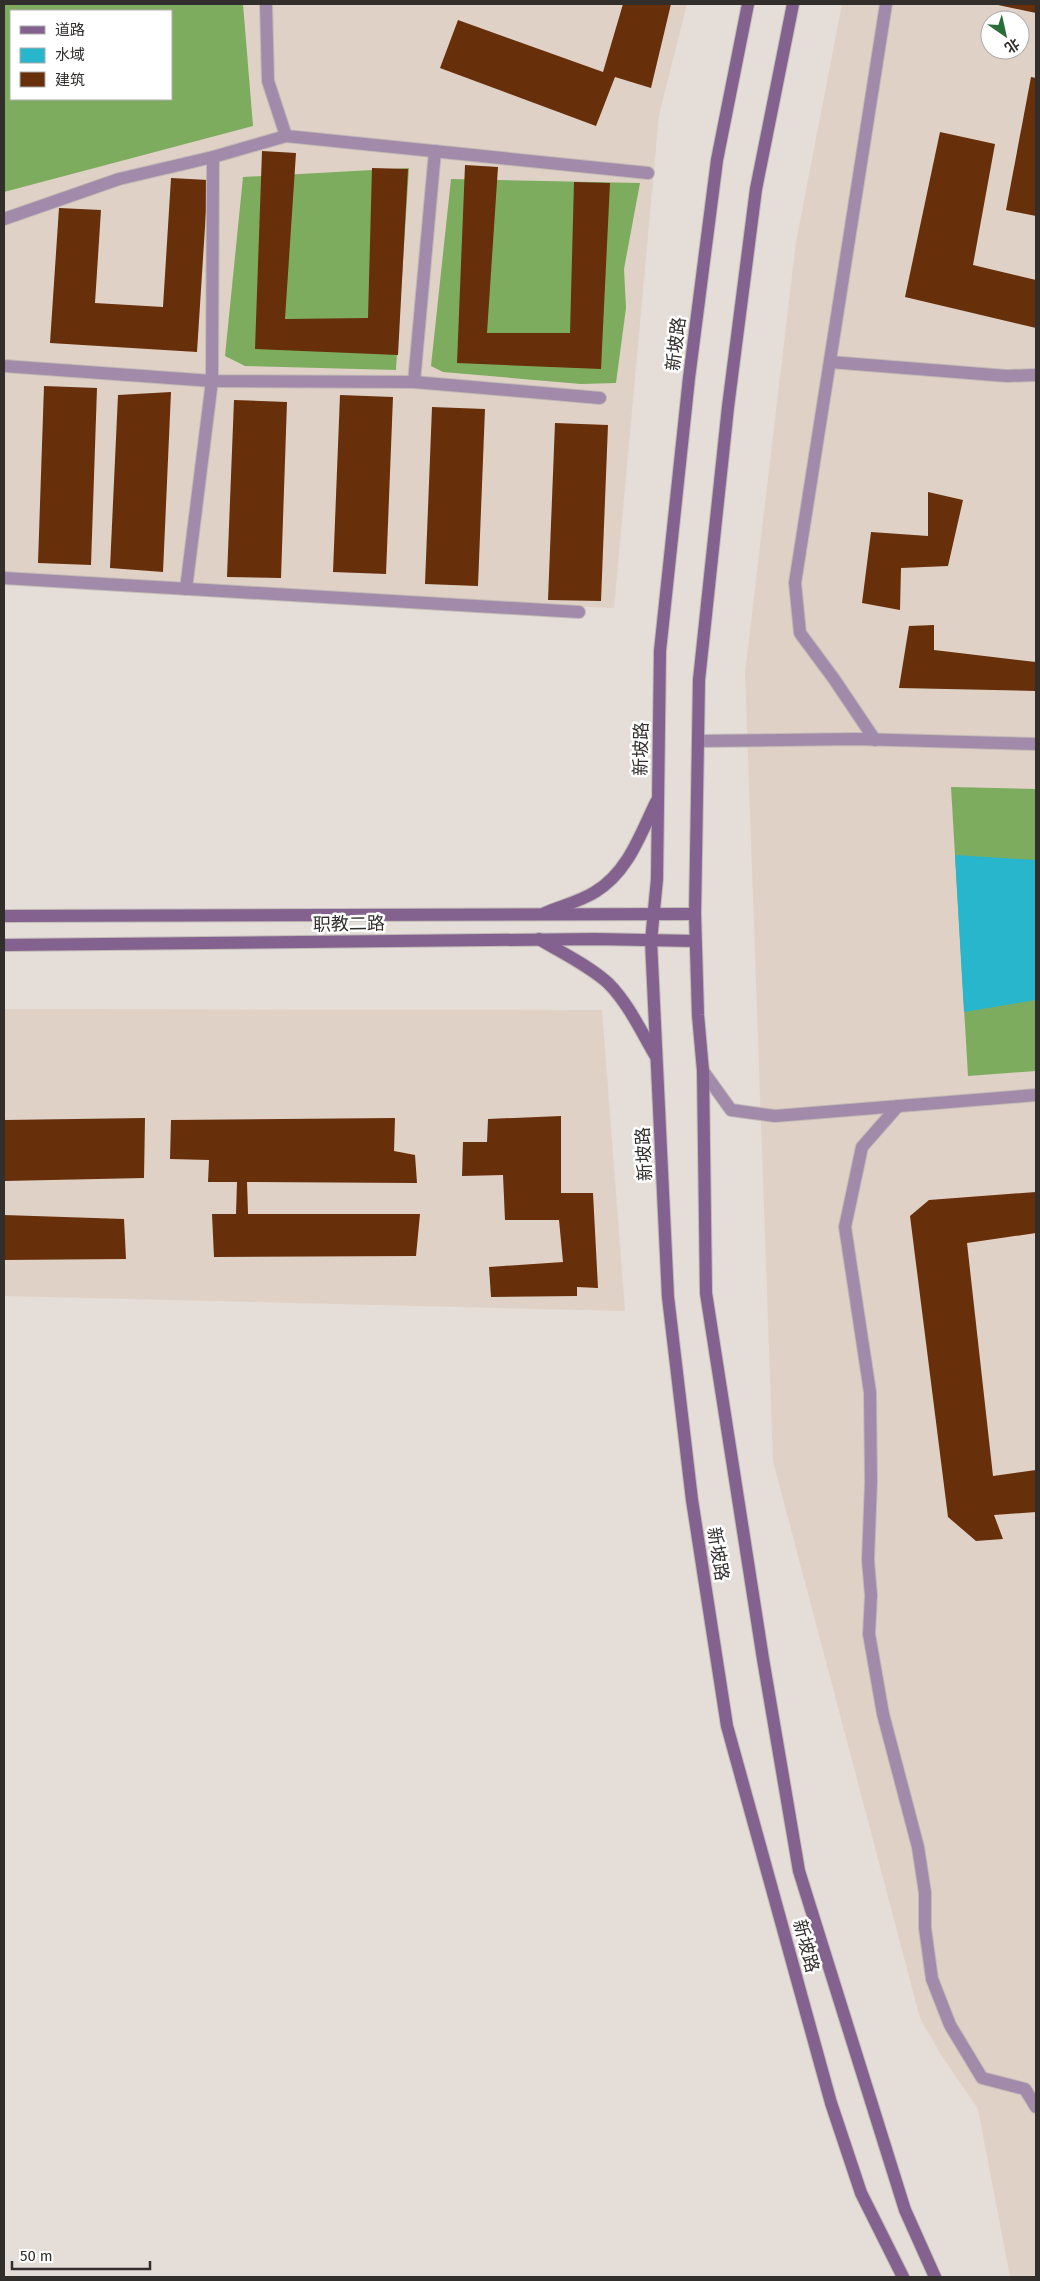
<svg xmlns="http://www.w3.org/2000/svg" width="1040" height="2281" font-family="'Fira Sans','Noto Sans SC',sans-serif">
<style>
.built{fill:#e0d1c6;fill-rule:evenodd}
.forest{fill:#7eac5f;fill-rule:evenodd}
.water{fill:#28b6cd}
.building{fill:#682f0b}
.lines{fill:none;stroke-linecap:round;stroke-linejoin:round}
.street-casing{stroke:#c1bab5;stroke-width:14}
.secondary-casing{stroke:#c1bab5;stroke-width:14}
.street{stroke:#a28baa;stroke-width:12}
.secondary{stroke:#836290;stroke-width:12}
.labels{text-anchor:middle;stroke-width:5;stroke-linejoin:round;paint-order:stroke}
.street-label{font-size:18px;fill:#312e2c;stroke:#fff}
</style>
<rect width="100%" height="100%" fill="#e5ddd7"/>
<g class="built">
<path d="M4,4H687L659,115L614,608L4,583ZM11,11H171V99H11Z"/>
<path d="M842,4H1036V2277H1010L978,2109L940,2053L920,2018L773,1461L745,673L796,242ZM990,20H1020V50H990Z"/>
<path d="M4,1009L602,1010L625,1311L4,1296Z"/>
</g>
<g class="forest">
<path d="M4,4H243L253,126L4,192ZM11,11H171V99H11Z"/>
<path d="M409,168L396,370L245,366L225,356L243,177Z"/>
<path d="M451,179L640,183L624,269L626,308L616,383L581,384L443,372L431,366Z"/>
<path d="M951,787L1036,789V1071L968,1076Z"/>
</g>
<path class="water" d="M955,855L1036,860V1000L964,1012Z"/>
<g class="building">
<path d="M623,4H671L651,88L615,77L596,126L440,68L458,20L603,72Z"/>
<path d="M1036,4V13L998,5V4Z"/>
<path d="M1031,77L1036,78V216L1006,210Z"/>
<path d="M940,132L995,144L973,265L1036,280V328L905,297Z"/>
<path d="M262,151L296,153L285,319L368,318L372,168L408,169L398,355L255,349Z"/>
<path d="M465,165L498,167L487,333H570L574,182L610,183L601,369L457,363Z"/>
<path d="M171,178L208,180L197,352L50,343L59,208L101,210L95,303L163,307Z"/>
<path d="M44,386L97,388L91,565L38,563Z"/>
<path d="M171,392L163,572L110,568L118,395Z"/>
<path d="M340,395L393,397L386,574L333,572Z"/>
<path d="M234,400L287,402L281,578L227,577Z"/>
<path d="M432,407L485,409L478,586L425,584Z"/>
<path d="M555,423L608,425L601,601L548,600Z"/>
<path d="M928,492L963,500L948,566L901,568L900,610L862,603L871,532L928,536Z"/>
<path d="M934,625V650L1036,662V691L899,688L909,626Z"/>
<path d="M561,1116V1193H593L598,1288L577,1287V1296L491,1297L489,1267L563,1262L559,1220H505L503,1175L462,1176L463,1142H487L488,1119Z"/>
<path d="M145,1118L144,1178L4,1181V1120Z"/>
<path d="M395,1118L394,1151L415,1155L417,1183L247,1182L248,1214H420L416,1256L214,1257L212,1214H236L237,1182H208L209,1160L170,1159L171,1120Z"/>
<path d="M1036,1192V1233L967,1243L993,1476L1036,1470V1512L994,1515L1003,1539L976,1541L948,1517L910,1216L929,1200Z"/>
<path d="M4,1215L124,1219L126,1259L4,1260Z"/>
</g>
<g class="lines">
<g class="street-casing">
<g id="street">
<path d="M286,136L648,173"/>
<path d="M4,219L119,179L213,157L286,136L268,81L266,4"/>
<path d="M830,362L1007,376L1036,375"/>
<path d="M4,366L212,381L414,382L600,398"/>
<path d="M414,382L435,151"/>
<path d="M4,578L579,612"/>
<path d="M186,589L212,381L213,157"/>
<path d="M875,740L834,679L800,633L795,583L886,4"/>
<path d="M699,741L856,739L1036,744"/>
<path d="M703,1071L731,1110L775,1116L1036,1095"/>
<path d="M898,1106L862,1147L845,1227L870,1392L871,1482L868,1560L871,1595L869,1634L883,1714L918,1847L925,1893V1928L932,1979L950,2025L982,2078L1025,2089L1036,2107"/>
</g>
</g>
<g class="secondary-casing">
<g id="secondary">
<path d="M748,4L717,160L689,378L660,651L657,879L651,941L668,1297L692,1500L727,1726L831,2103L861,2193L903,2277"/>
<path d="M793,4L756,189L728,407L699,680L695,914L698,1015L703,1071L706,1293L763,1659L799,1871L905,2210L935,2277"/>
<path d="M545,913C561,906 581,901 595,892C628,872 640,835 656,802"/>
<path d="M4,916L695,914"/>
<path d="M539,939C562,953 588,965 608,983C628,1003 641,1031 655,1055"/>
<path d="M4,945L595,939L695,941"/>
</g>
</g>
<use href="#street" class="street"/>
<use href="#secondary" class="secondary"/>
</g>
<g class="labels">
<g class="street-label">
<text transform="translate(676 344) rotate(-83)" y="6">新坡路</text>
<text transform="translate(641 749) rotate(-89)" y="6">新坡路</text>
<text transform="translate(349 924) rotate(-1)" y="6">职教二路</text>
<text transform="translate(644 1154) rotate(-93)" y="6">新坡路</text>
<text transform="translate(718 1554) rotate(81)" y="6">新坡路</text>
<text transform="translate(806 1946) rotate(75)" y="6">新坡路</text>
</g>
</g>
<rect width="1040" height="2281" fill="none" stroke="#312e2c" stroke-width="10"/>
<rect x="10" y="10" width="162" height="90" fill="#ffffff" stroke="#adabab"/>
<rect x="20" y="26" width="25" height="8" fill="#836290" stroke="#adabab"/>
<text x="55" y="35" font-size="15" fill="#312e2c">道路</text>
<rect x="20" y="48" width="25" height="15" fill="#28b6cd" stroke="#adabab"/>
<text x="55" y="60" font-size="15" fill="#312e2c">水域</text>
<rect x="20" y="72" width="25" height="15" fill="#682f0b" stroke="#adabab"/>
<text x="55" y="85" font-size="15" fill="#312e2c">建筑</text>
<g transform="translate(1005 35) rotate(146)"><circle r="24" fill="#ffffff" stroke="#adabab"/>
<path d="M0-4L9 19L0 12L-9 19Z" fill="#296d38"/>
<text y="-8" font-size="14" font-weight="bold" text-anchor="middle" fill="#312e2c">北</text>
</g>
<path d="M12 2261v8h138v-8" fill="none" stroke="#312e2c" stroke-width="2.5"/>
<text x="20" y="2261" font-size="15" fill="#312e2c" stroke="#ffffff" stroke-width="4" paint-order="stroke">50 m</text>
</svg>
